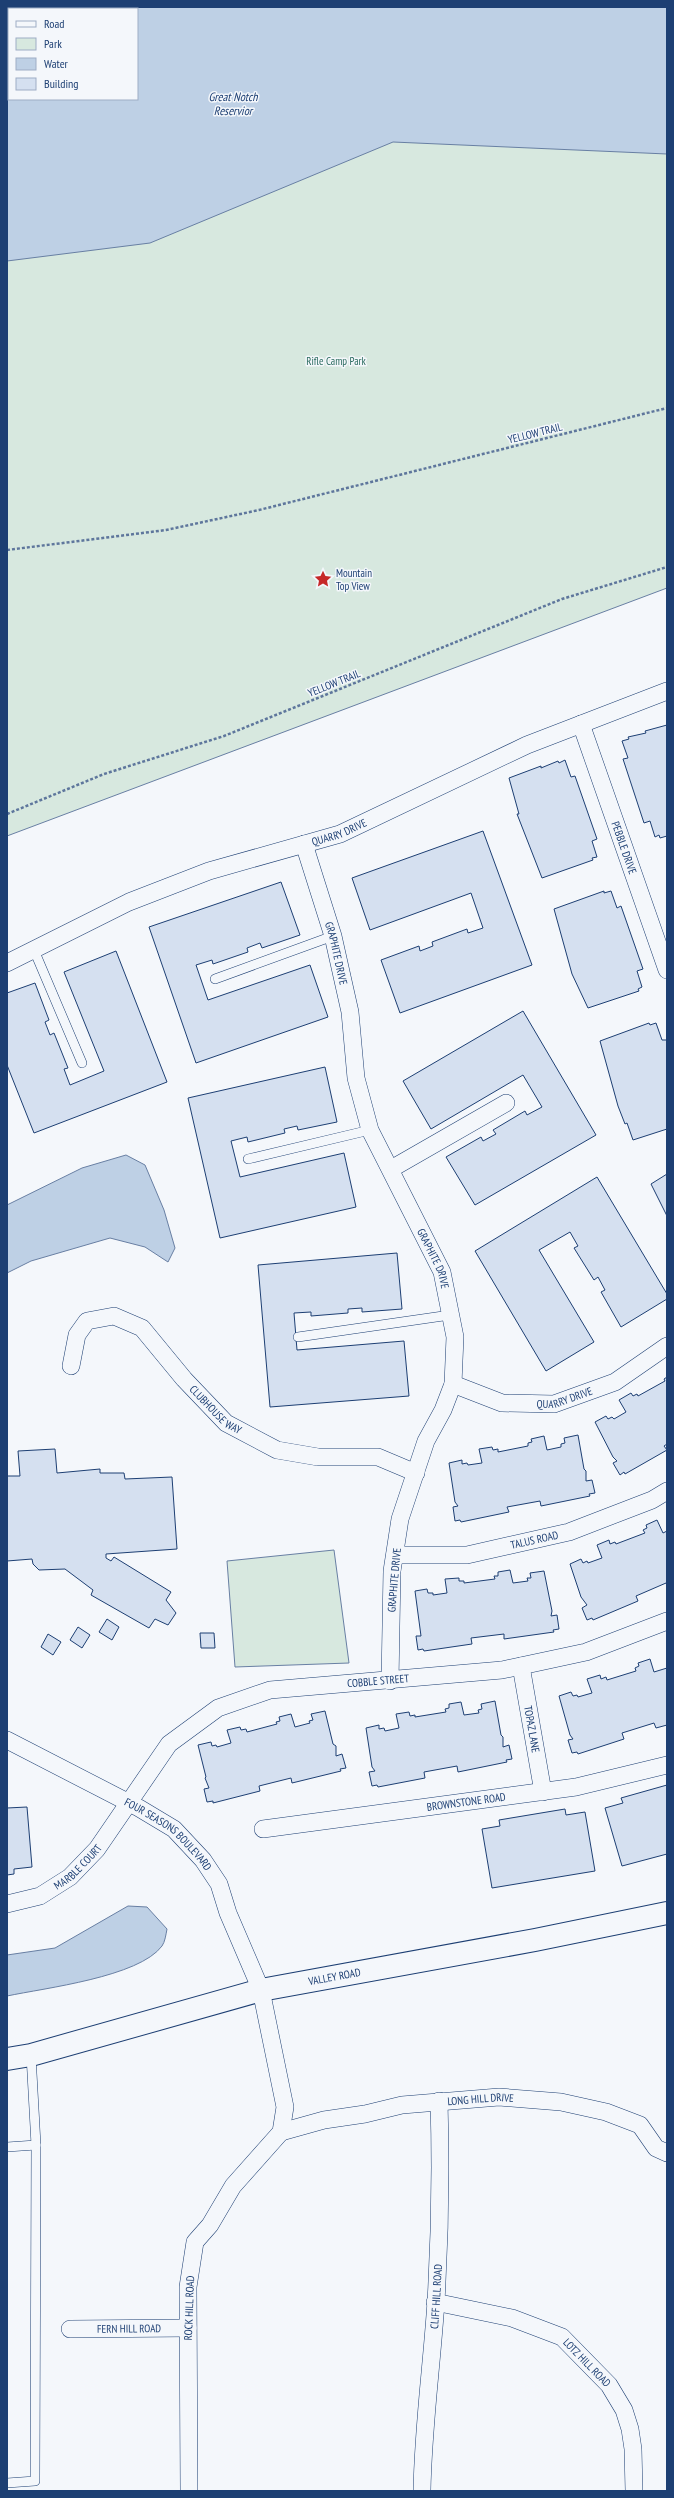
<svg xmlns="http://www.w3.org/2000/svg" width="674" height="2498" font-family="'PT Sans Narrow',sans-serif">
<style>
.green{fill:#d7e8df;stroke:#687fa3;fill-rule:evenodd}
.water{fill:#bed0e5;stroke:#687fa3;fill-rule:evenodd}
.building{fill:#d5e0f0;stroke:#1d3f73}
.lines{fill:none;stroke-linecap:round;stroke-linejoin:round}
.lane-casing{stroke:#1d3f73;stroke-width:10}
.street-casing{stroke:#1d3f73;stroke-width:18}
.primary-casing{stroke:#1d3f73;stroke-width:24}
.path{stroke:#5e769c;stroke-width:2.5;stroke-dasharray:3 2;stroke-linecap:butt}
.lane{stroke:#f4f7fb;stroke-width:9}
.street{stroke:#f4f7fb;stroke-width:17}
.primary{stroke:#f4f7fb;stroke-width:22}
.labels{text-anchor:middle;stroke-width:3;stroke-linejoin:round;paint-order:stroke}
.park-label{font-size:11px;fill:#2c6c60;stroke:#f4f7fb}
.street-label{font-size:11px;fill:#1d3f73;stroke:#f4f7fb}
.poi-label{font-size:11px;fill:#1d3f73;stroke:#f4f7fb;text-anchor:start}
.water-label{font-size:12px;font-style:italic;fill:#1d3f73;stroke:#f4f7fb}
</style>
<rect width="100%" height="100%" fill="#f4f7fb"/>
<g class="green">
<path d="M7,7H667V588L7,836ZM9,9H137V99H9Z"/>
<path d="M334,1550L349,1663L235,1667L227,1561Z"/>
</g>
<g class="water">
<path d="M7,7H667V154L393,142L150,243L7,261ZM9,9H137V99H9Z"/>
<path d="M126,1155L145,1165L164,1210L175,1248L168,1262L145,1247L110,1238L31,1261L7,1273V1205L82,1168Z"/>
<path d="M128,1906L147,1907L167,1929C166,1934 165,1942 162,1946C139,1977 45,1988 7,1996V1955L55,1948Z"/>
</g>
<g class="building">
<path d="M667,725V836L660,838L659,835L655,837L650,821L644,823L623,759L628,758L622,741L629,739L628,737L646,733L645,731Z"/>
<path d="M565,760L571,777L575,776L597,839L592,841L597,857L592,858L593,860L542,878L517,814H519L509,778L541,766V768L558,761L559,763Z"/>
<path d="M483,831L532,965L400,1013L381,960L419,946L420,951L433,946L432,942L467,929L468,933L483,928L471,893L370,930L352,878Z"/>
<path d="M281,882L300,935L262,948L260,943L247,948L248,952L213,964L212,960L196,965L208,1000L310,965L328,1017L196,1063L149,927Z"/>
<path d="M604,891V893L611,891L617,908L621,906L643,969L637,971L642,987L638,989L639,991L588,1008L572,974L554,909Z"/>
<path d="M116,951L167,1082L34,1133L7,1065V993L35,983L49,1020L45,1022L50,1035L54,1033L68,1068L64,1069L70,1085L104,1071L64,972Z"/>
<path d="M523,1011L596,1135L475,1205L446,1157L481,1137L483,1141L496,1134L493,1130L525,1111L527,1115L542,1107L523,1075L431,1129L403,1081Z"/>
<path d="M649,1023L650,1025L656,1023L662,1040H667V1129L633,1140L627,1123L625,1124L618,1106L600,1041Z"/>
<path d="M325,1067L337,1122L298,1130L297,1126L284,1129L285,1133L248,1142L247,1137L231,1141L240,1177L344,1153L356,1207L220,1238L188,1098Z"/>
<path d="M667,1174V1216L651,1184Z"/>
<path d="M597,1177L667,1294V1299L621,1327L601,1292L605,1290L598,1277L594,1280L574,1248L578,1246L570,1232L539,1250L594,1342L546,1371L475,1251Z"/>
<path d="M397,1253L402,1309L362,1312V1308L348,1309V1313L311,1316V1312L294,1313L297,1350L404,1341L409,1396L270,1407L258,1265Z"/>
<path d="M667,1377V1444L664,1446L667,1450L625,1474L624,1472L620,1475L613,1463L617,1461L613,1457L595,1422L606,1416L608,1419L612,1417L614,1419L626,1412L619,1400L631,1393L633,1396L637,1394L638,1396L665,1381L664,1379Z"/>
<path d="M578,1435L584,1469L586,1471V1481L592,1480L595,1493L589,1494L590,1496L541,1506L540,1501L507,1507L509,1512L461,1522L460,1520L455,1521L453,1507L458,1506L455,1502L449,1463L462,1460V1464L467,1463L468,1465L482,1463L479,1449L492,1447L493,1450L498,1449V1452L528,1446V1443L532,1442L531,1439L544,1436L547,1450L561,1447V1444L565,1443L564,1438Z"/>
<path d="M55,1449L57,1473L100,1469V1473H124L125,1479L172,1477L177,1549L106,1554V1558L111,1561L114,1557L171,1592L166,1600L176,1613L168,1625L155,1619L149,1628L91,1595L93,1590L65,1569L39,1570L33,1564L32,1559L7,1561V1476H20L18,1451Z"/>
<path d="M657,1520L663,1533L667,1531V1585L666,1583L636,1596L638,1601L593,1620L592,1618L587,1620L582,1608L587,1605L581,1597L570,1564L581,1559L583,1563L587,1561L588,1563L602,1558L597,1545L609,1540L610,1544L615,1542L616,1544L645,1533L643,1530L647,1528L646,1525Z"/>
<path d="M510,1570L513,1583L528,1581L527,1578H531L530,1573L544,1571L552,1611L551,1616L557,1615L559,1629L553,1630L554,1632L504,1639V1634L471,1638L472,1644L424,1651L423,1649L418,1650L416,1636H421L415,1591L427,1589L428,1593H433V1595L447,1593L445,1579L459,1578V1581H464V1583L495,1579L494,1576H498V1572Z"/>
<path d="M107,1619L119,1627L112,1640L99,1632Z"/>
<path d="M78,1627L90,1635L82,1648L70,1640Z"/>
<path d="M200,1633H214L215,1648H201Z"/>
<path d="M48,1634L61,1642L53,1655L41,1647Z"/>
<path d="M650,1659L654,1672L667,1668V1725L656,1728L654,1723L622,1733L624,1739L578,1754L577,1752L572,1753L568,1740L573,1739L570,1735L559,1696L571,1692L573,1696L577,1695L578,1697L592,1693L587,1679L600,1675L601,1679L606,1677L607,1680L636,1671L635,1668L639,1666L638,1663Z"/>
<path d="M495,1701L501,1735L503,1737V1747L509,1745L512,1759L506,1760L507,1762L458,1772L457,1766L424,1772L425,1778L378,1787L377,1785L372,1786L369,1772L375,1771L372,1767L366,1728L379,1725V1729L384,1728L385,1731L399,1728L396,1714L409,1712L410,1716L415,1715V1717L446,1712L445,1709L449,1708V1704L461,1702L464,1715L479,1713L478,1710L482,1709L481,1704Z"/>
<path d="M325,1711L333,1744L336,1746V1756L342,1754L346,1768L340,1769L341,1771L292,1783L291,1778L259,1786L260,1791L213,1803V1801L207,1802L204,1789L209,1788L205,1778L206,1777L198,1745L211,1742L212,1746L216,1745L217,1747L231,1743L227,1730L240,1727L241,1730L246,1729L247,1732L277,1724L276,1722L280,1721L279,1717L291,1714L295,1727L310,1723L309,1721L313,1720L311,1714Z"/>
<path d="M667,1785V1854L622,1866L605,1808L623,1803L621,1798Z"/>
<path d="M27,1807L32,1867L14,1869V1874L7,1875V1808Z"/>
<path d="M565,1809L566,1815L585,1812L595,1871L492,1888L482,1829L500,1826L499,1820Z"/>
</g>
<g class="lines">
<g class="lane-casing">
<g id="lane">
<path d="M34,950L82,1063"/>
<path d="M215,979L333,936"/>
<path d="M248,1159L370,1130"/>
<path d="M298,1337L450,1315"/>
<path d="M7,2147L36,2145"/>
<path d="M7,2483L35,2481L36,2145L31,2055"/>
</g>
</g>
<g class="street-casing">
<g id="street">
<path id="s1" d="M581,724L667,970"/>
<path id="s2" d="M304,844L333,936L350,1012L356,1078L370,1130L442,1272L455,1337L453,1384L443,1410L426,1441L400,1519L392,1571L390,1681"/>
<path id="s3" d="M7,963L129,902L209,871L340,834L527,745L667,691"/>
<path d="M391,1169L506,1103"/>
<path id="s4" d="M71,1366L77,1335L87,1321L114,1316L142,1328L184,1379L226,1423L277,1450L318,1457H378L416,1473"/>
<path id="s5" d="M453,1384L502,1403L554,1404L615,1382L667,1346"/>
<path id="s6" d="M395,1555H467L569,1532L652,1500L667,1491"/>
<path id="s7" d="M521,1666L543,1792"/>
<path id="s8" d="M7,1740L139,1808L174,1829L203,1860L219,1884L228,1913L261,1990L285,2107L281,2132L233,2186L210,2225L195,2242L188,2287L189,2491"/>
<path id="s9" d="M263,1829L576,1787L667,1765"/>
<path id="s10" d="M7,1904L40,1896L70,1877L97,1849L169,1744L218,1708L270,1690L502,1670L586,1652L667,1621"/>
<path id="s11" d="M281,2132L324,2120L365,2114L402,2105L499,2097L561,2102L606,2112L640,2125L656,2148L667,2153"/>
<path id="s12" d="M435,2302L512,2318L562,2337L609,2385L624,2410L630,2429L633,2449L634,2491"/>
<path id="s13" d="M70,2329L188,2328"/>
<path id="s14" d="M422,2491C423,2427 432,2364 436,2301C440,2234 441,2168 439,2101"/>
</g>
</g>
<g class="primary-casing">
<g id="primary">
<path id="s15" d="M7,2059L31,2055L261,1990L535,1940L667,1913"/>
</g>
</g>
<g class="path">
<path d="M7,550L166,530L259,510L667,408"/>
<path d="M7,814L104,774L224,736L562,599L667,567"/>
</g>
<use href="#lane" class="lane"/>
<use href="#street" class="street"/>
<use href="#primary" class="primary"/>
</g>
<defs>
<g id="sight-bare" transform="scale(1.38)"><path d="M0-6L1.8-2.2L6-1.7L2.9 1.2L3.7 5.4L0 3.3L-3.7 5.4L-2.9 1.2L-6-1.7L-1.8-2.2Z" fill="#c62828" stroke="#f4f7fb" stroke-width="2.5" paint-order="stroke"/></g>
</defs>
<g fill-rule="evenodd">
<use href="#sight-bare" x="323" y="579"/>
</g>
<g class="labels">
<g class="park-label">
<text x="336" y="365">Rifle Camp Park</text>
</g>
<g class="street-label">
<text transform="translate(535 433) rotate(-14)" y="4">YELLOW TRAIL</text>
<text transform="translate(334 683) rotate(-22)" y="4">YELLOW TRAIL</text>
<text dy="4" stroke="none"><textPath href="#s3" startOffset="358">QUARRY DRIVE</textPath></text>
<text dy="4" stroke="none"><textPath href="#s1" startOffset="131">PEBBLE DRIVE</textPath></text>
<text dy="4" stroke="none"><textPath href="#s2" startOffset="114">GRAPHITE DRIVE</textPath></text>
<text dy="4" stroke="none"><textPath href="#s2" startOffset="438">GRAPHITE DRIVE</textPath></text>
<text dy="4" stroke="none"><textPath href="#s5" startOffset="116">QUARRY DRIVE</textPath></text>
<text dy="4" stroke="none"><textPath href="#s4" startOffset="217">CLUBHOUSE WAY</textPath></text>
<text dy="4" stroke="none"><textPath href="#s6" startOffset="141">TALUS ROAD</textPath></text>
<text transform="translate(394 1580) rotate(-85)" y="4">GRAPHITE DRIVE</text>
<text dy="4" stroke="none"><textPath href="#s10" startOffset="460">COBBLE STREET</textPath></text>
<text dy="4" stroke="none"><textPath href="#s7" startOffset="64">TOPAZ LANE</textPath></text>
<text dy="4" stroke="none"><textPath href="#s9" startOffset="205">BROWNSTONE ROAD</textPath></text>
<text dy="4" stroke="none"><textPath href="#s8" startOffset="188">FOUR SEASONS BOULEVARD</textPath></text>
<text dy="4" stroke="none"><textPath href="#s10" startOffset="82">MARBLE COURT</textPath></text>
<text dy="4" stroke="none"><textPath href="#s15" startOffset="338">VALLEY ROAD</textPath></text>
<text dy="4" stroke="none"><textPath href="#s11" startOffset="203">LONG HILL DRIVE</textPath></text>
<text dy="4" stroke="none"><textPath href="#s14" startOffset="195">CLIFF HILL ROAD</textPath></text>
<text transform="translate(189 2308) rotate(-88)" y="4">ROCK HILL ROAD</text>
<text dy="4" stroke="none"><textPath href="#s13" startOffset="59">FERN HILL ROAD</textPath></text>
<text dy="4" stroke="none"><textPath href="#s12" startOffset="168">LOTZ HILL ROAD</textPath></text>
</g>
<g class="poi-label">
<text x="336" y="577">Mountain<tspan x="336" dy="13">Top View</tspan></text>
</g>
<g class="water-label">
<text x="233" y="101">Great Notch<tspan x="233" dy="14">Reservior</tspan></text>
</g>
</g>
<rect width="674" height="2498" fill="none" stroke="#1d3f73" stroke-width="16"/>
<rect x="8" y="8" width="130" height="92" fill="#f4f7fb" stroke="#9eadc5"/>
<rect x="16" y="21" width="20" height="6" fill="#f4f7fb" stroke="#9eadc5"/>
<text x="44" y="28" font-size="12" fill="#1d3f73">Road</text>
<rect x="16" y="38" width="20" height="12" fill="#d7e8df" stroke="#9eadc5"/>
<text x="44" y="48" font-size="12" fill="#1d3f73">Park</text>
<rect x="16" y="58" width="20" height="12" fill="#bed0e5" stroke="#9eadc5"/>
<text x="44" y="68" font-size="12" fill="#1d3f73">Water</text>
<rect x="16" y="78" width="20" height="12" fill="#d5e0f0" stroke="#9eadc5"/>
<text x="44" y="88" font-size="12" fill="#1d3f73">Building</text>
</svg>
